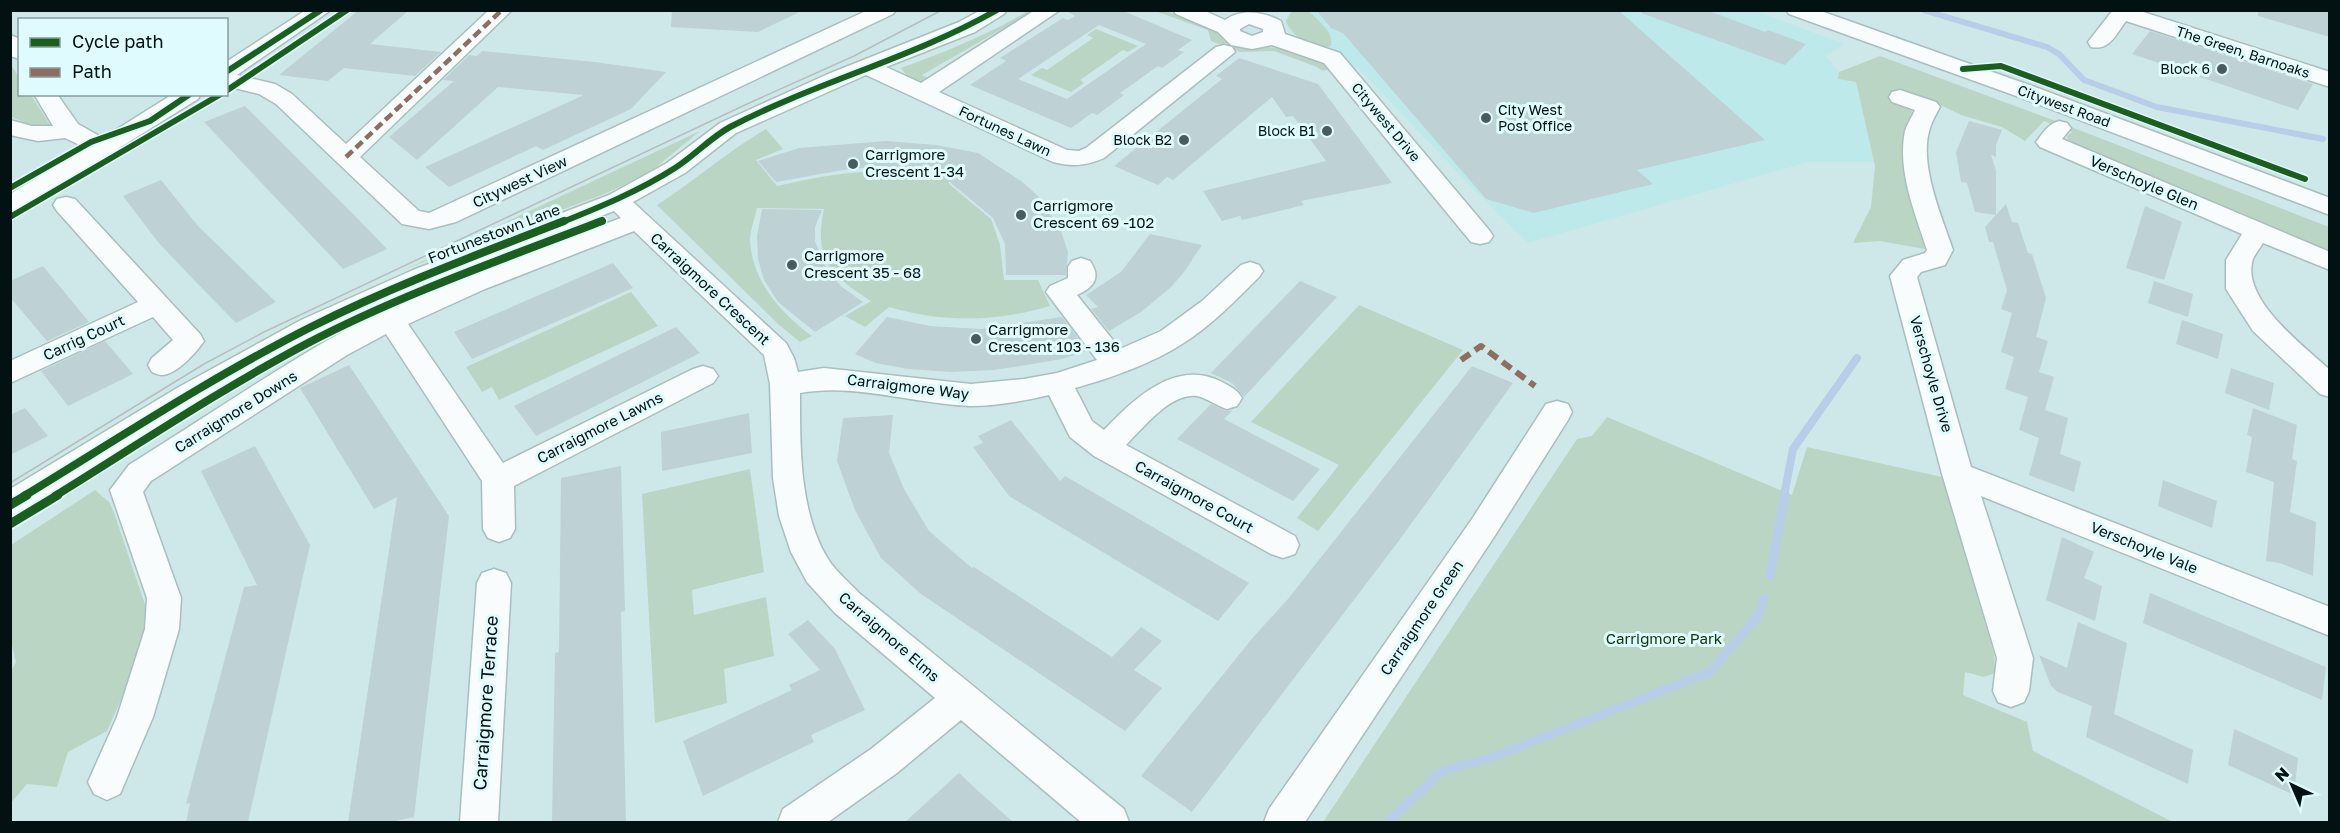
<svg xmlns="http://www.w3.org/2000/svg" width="2340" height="833" font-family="'Golos Text',sans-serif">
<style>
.built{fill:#bde9eb}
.green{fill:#bbd5c4}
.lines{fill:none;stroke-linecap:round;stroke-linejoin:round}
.stream-far2{stroke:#b7cde8;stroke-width:6}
.stream-far1{stroke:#b7cde8;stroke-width:8}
.stream{stroke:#b7cde8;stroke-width:9}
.building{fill:#bed1d5;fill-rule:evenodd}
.minor-casing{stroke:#aabebf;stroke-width:3}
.minor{fill:#f8fcfc;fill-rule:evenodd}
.tram{stroke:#b7bebe;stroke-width:1.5}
.quiet-far1{stroke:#8d6e63;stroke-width:4.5;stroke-dasharray:9 4.5;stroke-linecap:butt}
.quiet{stroke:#8d6e63;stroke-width:6;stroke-dasharray:11 6;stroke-linecap:butt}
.cycleway-far2-casing{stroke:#dffbfd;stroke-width:9}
.cycleway-far1-casing{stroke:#dffbfd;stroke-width:11}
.cycleway-casing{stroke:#dffbfd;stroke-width:13}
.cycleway-far2{stroke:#1b5e20;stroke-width:6}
.cycleway-far1{stroke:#1b5e20;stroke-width:8}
.cycleway{stroke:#1b5e20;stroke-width:9}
.poi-dot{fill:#495c5d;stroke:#dffbfd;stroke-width:2}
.labels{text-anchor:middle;stroke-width:6;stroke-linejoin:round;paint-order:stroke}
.far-street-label{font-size:14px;fill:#021112;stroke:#dffbfd}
.far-poi-label{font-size:14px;fill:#021112;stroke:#dffbfd;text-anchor:end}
.poi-label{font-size:15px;fill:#021112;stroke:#dffbfd;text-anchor:start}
.street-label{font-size:15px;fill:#021112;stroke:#dffbfd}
.park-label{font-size:15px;fill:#0d3704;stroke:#dffbfd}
.near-street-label{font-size:18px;fill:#021112;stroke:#dffbfd}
</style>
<rect width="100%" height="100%" fill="#cee8e9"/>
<path class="built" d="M1290,10L1755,11L1845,44L1826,56L1839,72L1838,79L1856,82L1874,162H1808L1528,243L1482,198L1368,78L1332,48H1325L1308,42L1288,31L1285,21Z"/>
<g class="green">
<path d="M1028,11H1033L922,75L932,80L922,83L910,80L901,68C945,52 987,35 1028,11Z"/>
<path d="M1155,11H1166L1216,29L1239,45L1278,48L1319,60L1333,68L1323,71L1317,67L1274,51L1240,52L1211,41L1208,30Z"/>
<path d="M1292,11H1309C1319,22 1334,31 1331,46C1315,51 1291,36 1286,21Z"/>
<path d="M1096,29L1138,46L1128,52L1123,50L1080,80L1084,83L1071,92L1031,75L1042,68L1047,70L1093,38L1087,35Z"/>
<path d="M1880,56L2061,123L2329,227V256L2069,145L2067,136L2072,132L2044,121L2025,141L2002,127L1961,115L1922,96L1908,92L1893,100L1911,109L1913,116L1909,119L1903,167L1909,191L1920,216L1925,249L1880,241L1853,243L1871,207L1875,166L1856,82L1838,79L1839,72Z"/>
<path d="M10,63L19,77L20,94L31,95L50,125L38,128L11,117Z"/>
<path d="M766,129L783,149L756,160L777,186C837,172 877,167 939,175L952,158L972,166L948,183L991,219L1000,245L1004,280H1038L1050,306C996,322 944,323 889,307L865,327L845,316L871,301C831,276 813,258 824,209L757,208C755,218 750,230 750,240C752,282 781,313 812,336L800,342L779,325L657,205C694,181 728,151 766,129Z"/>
<path d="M700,131L649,173L609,192L408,268Z"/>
<path d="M588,220L589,223L404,295L315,338L225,388L11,520V516L220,387L372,306Z"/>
<path d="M631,292L658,326L499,400L492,387L482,392L466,367Z"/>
<path d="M1359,305L1463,350L1318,531L1297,518L1339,465L1251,422Z"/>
<path d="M1607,417L1792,495L1807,447L1942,477L1994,654L1995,673L1984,677L1965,672L1963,695L2027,722L2033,751L2173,822H1323L1577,439L1592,436Z"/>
<path d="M750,469L764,572L692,590L694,615L766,597L774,656L724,669L727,703L655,723L642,494Z"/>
<path d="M95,490L109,502L113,510L153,628L107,731L68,752L57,787L27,784L11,803L10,673L16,662L10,637L11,545Z"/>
</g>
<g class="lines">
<path class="stream-far2" d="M1923,10L2047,47L2059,54L2084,80L2157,107L2323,139"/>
<path class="stream-far1" d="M1784,496L1793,449L1857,358"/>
<g class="stream">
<path d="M1770,576L1785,495"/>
<path d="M1391,822L1389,821L1442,771L1496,756L1710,672L1758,616L1764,598"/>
</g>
</g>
<g class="building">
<path d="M359,10H409L370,44L441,52L415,76L344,68L328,81L279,75Z"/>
<path d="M672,10H804L758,32L671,27Z"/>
<path d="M1065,10H1121L1192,40L1178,50L1184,52L1162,68L1158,66L1120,93L1124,95L1097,115L1092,113L1071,128L970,85L1006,61L1000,58L1063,18L1068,20L1075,16ZM1099,25L1146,44L1067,99L1018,79Z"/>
<path d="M1316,10H1618L1765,140L1637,170L1653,184L1534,213L1486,199L1343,33L1331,28Z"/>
<path d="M1642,10H1706L1765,32L1768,30L1806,44L1785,65L1641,13Z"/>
<path d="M2258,10H2330V37L2258,16Z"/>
<path d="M2150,31L2313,84L2298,110L2132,54Z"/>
<path d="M482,51L595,62L666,72L631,109L543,150L536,146L449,187L425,167L584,95L498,87L417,160L389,137L454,81L443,80L469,55L477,56Z"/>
<path d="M1239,58L1318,84L1392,183L1301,201L1304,205L1242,220L1240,216L1222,221L1203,191L1326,161L1293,116L1286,117L1272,97L1173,180L1167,177L1158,185L1114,166L1222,79L1216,76Z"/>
<path d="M245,106L360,221L387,249L343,269L204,122Z"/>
<path d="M1969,121L2002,130L1996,145V157L1991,155L1996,171V215L1975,212L1967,183L1961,182L1956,152Z"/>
<path d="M886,141L936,145L978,153L1021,181L1037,195L1061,231L1068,252L1066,275H1006L1005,244L993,218L939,173L903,169L854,168L776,182L758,161L799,148Z"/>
<path d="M161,180L198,226L276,302L236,323L192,278L158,242L123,196Z"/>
<path d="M2006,204L2012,222L2018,223L2028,253L2032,254L2046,298L2036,337L2048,341L2039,372L2054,377L2045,410L2068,418L2060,454L2081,462L2074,492L2029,475L2039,438L2019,430L2028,397L2005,389L2014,357L2001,352L2012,313L2001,309L2007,290L1993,242H1989L1985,227Z"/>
<path d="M2145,206L2182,222L2164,280L2126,268Z"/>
<path d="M762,209L822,210L815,227V241L821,256L828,272L842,287L863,302L815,332L778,302L764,280L758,259L757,236Z"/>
<path d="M1150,234L1202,245L1184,272L1171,287L1141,312L1109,331L1091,309L1098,307L1086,295L1121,272Z"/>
<path d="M613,263L633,288L472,359L454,332Z"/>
<path d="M43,266L89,322L47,341L10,297V281Z"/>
<path d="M1300,281L1337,297L1244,397L1232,383L1211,373Z"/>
<path d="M2154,281L2193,294L2188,317L2148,303Z"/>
<path d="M887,317L930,326L981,329L1062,317L1087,351L1062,359L1027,365L994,370L951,372L908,369L876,363L855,354Z"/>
<path d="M2182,320L2223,334L2218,359L2176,344Z"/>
<path d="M676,327L700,353L536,436L514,406Z"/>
<path d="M105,341L133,374L68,406L41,371Z"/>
<path d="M349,365L449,516L414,817L391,822H348L397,497L374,509L300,388Z"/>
<path d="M1472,366L1513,383L1398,542L1192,812L1141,776L1255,635L1288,599Z"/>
<path d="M2231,368L2274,383L2269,410L2225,393Z"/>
<path d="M1211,404L1226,411L1233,410L1224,419L1320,469L1293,501L1177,439Z"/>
<path d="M25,408L48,436L10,455V415Z"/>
<path d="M2253,408L2297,425L2292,459L2297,461L2290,512L2316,522L2313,576L2280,563L2266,561L2274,482L2246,472L2252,437L2247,435Z"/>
<path d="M749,413L752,453L662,471L661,432Z"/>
<path d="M893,415L889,453L904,489L929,531L959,557L972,568L974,567L1112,657L1141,627L1162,641L1134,670L1162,688L1125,731L921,594L881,558L855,510L837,461L843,418Z"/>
<path d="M1011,420L1060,481L1065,476L1249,583L1218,621L1009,496L973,447L983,443L978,436Z"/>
<path d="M255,446L310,545L248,822H186L190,803L186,804L244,587L257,585L201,471Z"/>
<path d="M621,466L625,611L621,612L626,822H552L555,653L559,652L561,478Z"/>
<path d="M2163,480L2217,501L2212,528L2158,506Z"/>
<path d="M2062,537L2094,552L2084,578L2102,586L2095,621L2046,600Z"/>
<path d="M2150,593L2326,667L2322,700L2143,623Z"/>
<path d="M808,620L835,649L865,710L811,735L814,742L703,796L683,741L792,690L789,685L820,670L788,634Z"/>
<path d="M2078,622L2127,643L2114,714L2193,750L2188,784L2086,737L2092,706L2058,692L2051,686L2039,655L2067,668Z"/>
<path d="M2234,729L2298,758L2294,795L2228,765Z"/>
<path d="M959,773L977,790L1013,822H905Z"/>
</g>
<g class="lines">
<g class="minor-casing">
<g id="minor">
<path d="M306,10H331L237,75L275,84L292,94L346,144L489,10H512L360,157L419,211L429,213L868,10H896L893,14L456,222L429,229L402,224L276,104L259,94L226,86V62Z"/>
<path d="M981,10H1007L1004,14L975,32L886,67L921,83L1035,10H1060L939,92L1067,150L1079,151L1086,148L1216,47L1224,45L1232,47L1235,52L1104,158C1086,166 1072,167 1053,162L866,75L736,133L685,173L633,202L786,343L794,358L798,372L824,368L971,384L1024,379L1057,373L1097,360L1046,292L1050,286L1068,278V267L1072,261L1081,258L1090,261C1102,278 1093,288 1077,295L1120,349L1161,331L1202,301L1241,265L1250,262L1259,265L1263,271L1259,277C1235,301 1211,326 1182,344C1153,363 1108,379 1075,388L1092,421L1104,430C1133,400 1174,359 1220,381C1229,386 1237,389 1242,398L1237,406L1227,409C1217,406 1207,398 1197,396C1171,392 1142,429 1126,445L1295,536L1299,545L1295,554L1283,558L1271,554L1094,456L1070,437L1049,395C1024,401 996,406 970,406C914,404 856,383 800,393C800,446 799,512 828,559C836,572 849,582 859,593L1124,809L1129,822H1081L961,720L897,773L828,822H778L783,809L871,749L935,698L835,613L807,582L791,552L779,516L773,478L770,384L764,355L634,231L485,289L408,324L503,463L693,369L703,366L713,369L718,376L713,383L514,486L515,529L510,538L499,542L488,538L483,529L482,481L386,334L347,355L151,481L143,492L181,598L179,629L153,717L120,794L107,800L94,794L88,782L117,717L145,629L147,598L110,490L129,465C195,424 259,380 326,341C418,289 522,255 621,218L614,211C515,249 415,286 321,334C217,387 120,452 21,514L10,517V489L177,388L301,320L413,270L609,195L667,163L720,123L828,74L959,22Z"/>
<path d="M1173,10H1203L1225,20C1242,8 1264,12 1281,21L1285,34L1340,53L1489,230L1493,236L1489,242L1480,244L1471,242L1324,63L1272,45L1252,49L1231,45L1218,32L1176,14ZM1249,24L1263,29V32L1252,36L1240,31V29Z"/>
<path d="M1786,10H1818L2035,87L2330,198V215L2019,97L1789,14Z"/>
<path d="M2113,10H2137L2330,72V87L2126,21C2116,34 2110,51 2091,47L2088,42Z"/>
<path d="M10,35L20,39V59L10,56Z"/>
<path d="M1900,90L1936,102L1940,107C1936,114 1932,121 1930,128C1918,163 1942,217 1953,250L1945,265L1921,272L1917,277L1971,467L2330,607V636L1981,496L2033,658L2029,691L2024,702L2011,707L1998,702L1993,691L1997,658L1942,474L1890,276L1903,260L1925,253L1927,250C1915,213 1897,171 1905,131C1907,124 1912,117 1915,110L1892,102L1889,97L1892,92Z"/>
<path d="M34,94H57L78,124L103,138L173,94H201L198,99L119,148L117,152L110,154L19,211L10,213V194L86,148L65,138L38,141L10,135V120L32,126H53Z"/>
<path d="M2059,121L2067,123L2071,128L2062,139L2330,252V270L2263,243C2260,248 2255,254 2253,259C2240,299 2304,346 2330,370V397L2320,394L2253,331L2226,289V260L2242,234L2040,147L2036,142C2043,133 2048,124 2059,121Z"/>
<path d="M66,197L75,199L200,334L204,341C197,352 176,375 162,375C158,375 155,373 152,372L148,365L152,358L173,340L153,317L10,383V361L138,302L57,211L53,205L57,199Z"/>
<path d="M1557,401L1568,404L1572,412L1568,420L1494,537L1305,822H1264L1269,809L1472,519L1546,404Z"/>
<path d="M494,569L506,573L511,583L498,822H460L477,583L482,573Z"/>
</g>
</g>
<use href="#minor" class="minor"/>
<path class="tram" d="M10,483L204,364L264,332L747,104L854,56L942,10"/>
<path class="quiet-far1" d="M346,157L502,10"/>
<path class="quiet" d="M1461,360L1481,346L1535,386"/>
<g class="cycleway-far2-casing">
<g id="cycleway-far2">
<path d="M1963,69L2001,66L2305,179"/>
<path d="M226,72L321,10"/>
<path d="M226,91L347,10"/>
<path d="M10,188L91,142L150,121L190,94"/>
<path d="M10,217L221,94"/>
<path d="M560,223C600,207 639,191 675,168C694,156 710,138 730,127C816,82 913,58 997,10"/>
<path d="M598,223L602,221"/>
</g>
</g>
<g class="cycleway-far1-casing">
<g id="cycleway-far1">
<path d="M24,496C119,438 212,377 311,327C393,286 479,254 564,221"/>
<path d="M55,496C139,444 221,389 308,343C402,294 503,259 602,221"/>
</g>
</g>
<g class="cycleway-casing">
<g id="cycleway">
<path d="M10,505L27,495"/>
<path d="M10,524L58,495"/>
</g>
</g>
<use href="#cycleway-far2" class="cycleway-far2"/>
<use href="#cycleway-far1" class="cycleway-far1"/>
<use href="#cycleway" class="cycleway"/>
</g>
<g class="poi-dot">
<circle cx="2222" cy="69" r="6"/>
<circle cx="1486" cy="118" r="6"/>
<circle cx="1327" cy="131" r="6"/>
<circle cx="1184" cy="140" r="6"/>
<circle cx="853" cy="164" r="6"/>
<circle cx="1021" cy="215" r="6"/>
<circle cx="792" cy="265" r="6"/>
<circle cx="976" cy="339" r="6"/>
</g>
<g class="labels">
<g class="far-street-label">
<text transform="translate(2243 52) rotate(18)" y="5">The Green, Barnoaks</text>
<text transform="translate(2064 106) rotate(20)" y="5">Citywest Road</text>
<text transform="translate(1386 122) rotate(50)" y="5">Citywest Drive</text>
<text transform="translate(1005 131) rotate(25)" y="5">Fortunes Lawn</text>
</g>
<g class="far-poi-label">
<text x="2210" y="74">Block 6</text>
<text x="1498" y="115" text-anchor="start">City West<tspan x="1498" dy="16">Post Office</tspan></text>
<text x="1315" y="136">Block B1</text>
<text x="1172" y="145">Block B2</text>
</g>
<g class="poi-label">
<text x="865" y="160">Carrigmore<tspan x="865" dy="17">Crescent 1-34</tspan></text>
<text x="1033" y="211">Carrigmore<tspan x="1033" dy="17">Crescent 69 -102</tspan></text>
<text x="804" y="261">Carrigmore<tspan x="804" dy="17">Crescent 35 - 68</tspan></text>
<text x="988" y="335">Carrigmore<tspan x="988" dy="17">Crescent 103 - 136</tspan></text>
</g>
<g class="street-label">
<text transform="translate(520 182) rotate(-25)" y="5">Citywest View</text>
<text transform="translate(2144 183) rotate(23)" y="5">Verschoyle Glen</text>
<text transform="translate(494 234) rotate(-21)" y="5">Fortunestown Lane</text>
<text transform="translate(710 289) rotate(43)" y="5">Carraigmore Crescent</text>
<text transform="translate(84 338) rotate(-25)" y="5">Carrig Court</text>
<text transform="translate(1931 374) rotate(74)" y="5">Verschoyle Drive</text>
<text transform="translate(908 387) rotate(7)" y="5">Carraigmore Way</text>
<text transform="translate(236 412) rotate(-32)" y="5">Carraigmore Downs</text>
<text transform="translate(600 428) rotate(-27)" y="5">Carraigmore Lawns</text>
<text transform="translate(1194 497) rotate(29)" y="5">Carraigmore Court</text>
<text transform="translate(2144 548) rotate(22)" y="5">Verschoyle Vale</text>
<text transform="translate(1422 618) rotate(-56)" y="5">Carraigmore Green</text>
<text transform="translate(889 637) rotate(41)" y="5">Carraigmore Elms</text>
</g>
<g class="park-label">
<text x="1664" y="644">Carrigmore Park</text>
</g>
<g class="near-street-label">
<text transform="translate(486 703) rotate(-86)" y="6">Carraigmore Terrace</text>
</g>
</g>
<rect width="2340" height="833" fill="none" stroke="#021112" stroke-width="24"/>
<rect x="18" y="18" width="210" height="78" fill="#dffbfd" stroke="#879d9f" stroke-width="1.5"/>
<rect x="30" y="38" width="30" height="9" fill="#1b5e20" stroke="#879d9f" stroke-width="1.5"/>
<text x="72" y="48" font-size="18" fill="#021112">Cycle path</text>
<rect x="30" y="68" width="30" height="9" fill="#8d6e63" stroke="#879d9f" stroke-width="1.5"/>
<text x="72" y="78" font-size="18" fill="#021112">Path</text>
<g transform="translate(2292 785) rotate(316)" stroke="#dffbfd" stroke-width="4.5" paint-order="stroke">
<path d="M0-4.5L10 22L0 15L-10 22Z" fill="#021112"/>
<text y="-9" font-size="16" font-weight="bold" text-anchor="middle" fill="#021112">N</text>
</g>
</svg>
